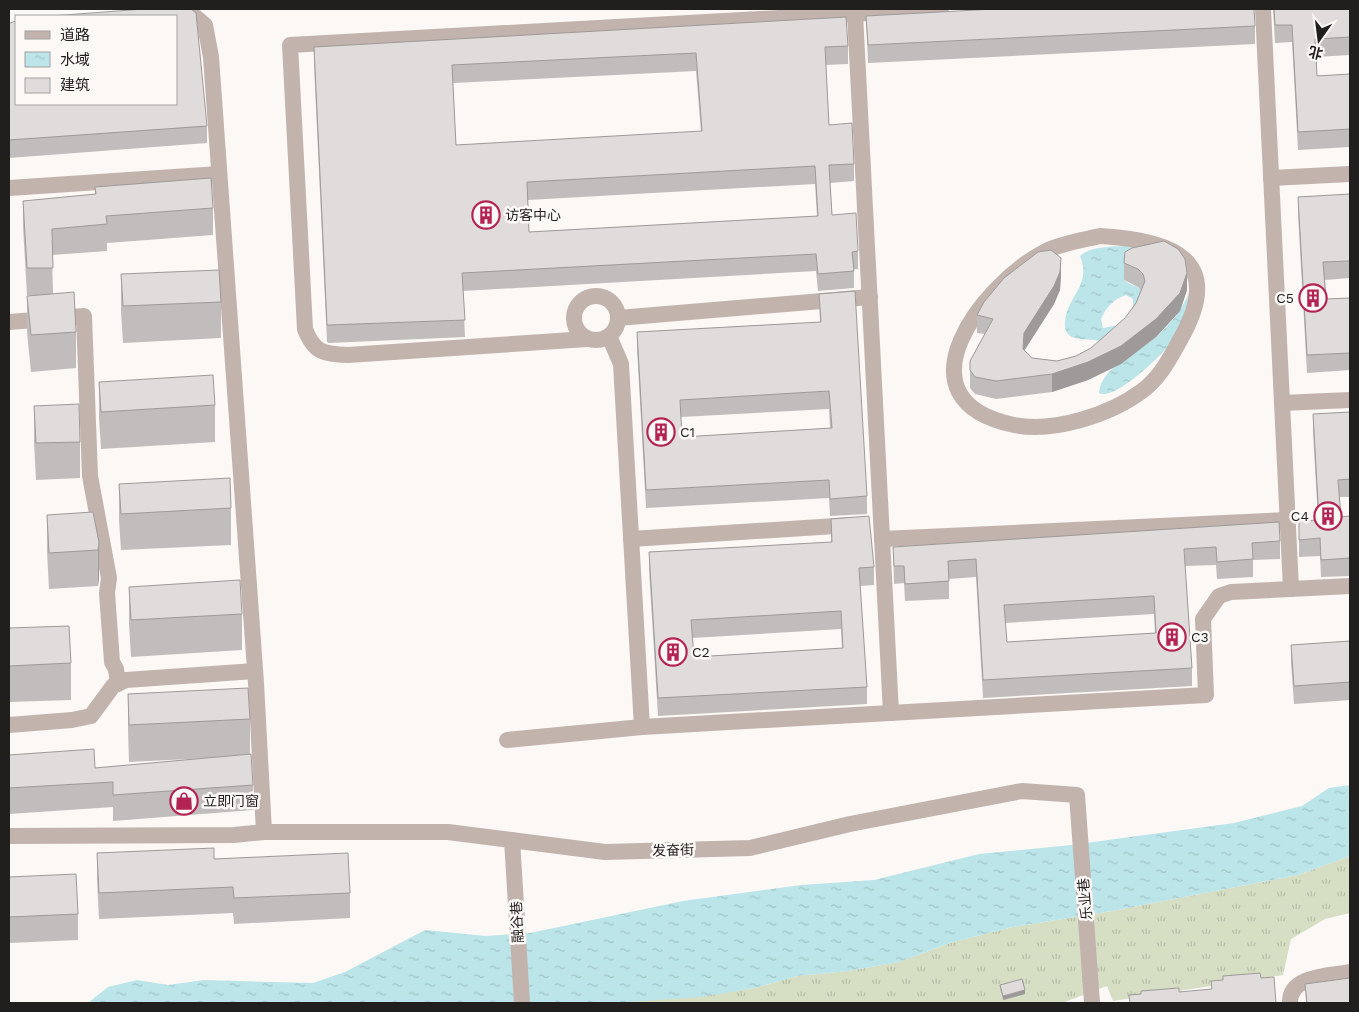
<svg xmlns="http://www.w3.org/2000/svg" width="1359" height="1012" font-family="'Work Sans','Noto Sans SC',sans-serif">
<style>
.grass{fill:url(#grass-tufts)}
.water{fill:url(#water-ripples);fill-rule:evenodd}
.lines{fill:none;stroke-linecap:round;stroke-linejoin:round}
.minor{stroke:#c2b3ad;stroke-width:16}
.wall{fill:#c1bdbc;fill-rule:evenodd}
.shaded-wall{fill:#9d9a99}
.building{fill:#e0dcdb;stroke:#9d9a99;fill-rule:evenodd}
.labels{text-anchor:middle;stroke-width:5;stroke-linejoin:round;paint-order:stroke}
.poi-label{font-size:14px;fill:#201f1e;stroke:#fbf8f6;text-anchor:start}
.street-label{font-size:14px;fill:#201f1e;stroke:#fbf8f6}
</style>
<defs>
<pattern id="grass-tufts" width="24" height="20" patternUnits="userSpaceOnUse" patternTransform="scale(1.25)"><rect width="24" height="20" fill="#d6dec4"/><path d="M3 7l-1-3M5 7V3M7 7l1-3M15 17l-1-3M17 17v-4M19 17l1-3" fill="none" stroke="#b7bea8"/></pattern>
<pattern id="water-ripples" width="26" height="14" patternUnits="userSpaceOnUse" patternTransform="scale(1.25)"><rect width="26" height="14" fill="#bce5e9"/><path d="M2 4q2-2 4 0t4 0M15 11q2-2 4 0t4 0" fill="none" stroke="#a1c4c7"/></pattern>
</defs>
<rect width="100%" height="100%" fill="#fbf8f6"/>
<path class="grass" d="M1350,856V913L1325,919L1291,939L1283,975L1113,1001L1107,986L1062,1003H613L755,988L797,976L848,971L899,962L953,942L1013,927L1112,911L1298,875Z"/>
<g class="water">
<path d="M1125,246L1158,251L1178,262C1160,254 1141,261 1125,270L1124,280C1130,286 1140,285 1143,293C1151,310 1121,339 1111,349V346C1096,333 1062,349 1065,321C1068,295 1092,285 1080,256C1091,246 1110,247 1125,246ZM1126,295L1133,299V312L1119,325L1103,328L1101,319C1106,307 1114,299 1126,295Z"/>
<path d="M1190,290C1189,297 1189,306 1187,313C1183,324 1173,342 1165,350C1154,362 1113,401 1099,393C1101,367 1138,353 1156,337C1170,324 1184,308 1190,290Z"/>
<path d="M1350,785V856L1298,875L1112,911L1013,927L953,942L899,962L848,971L797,976L755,988L701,997L613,1003H88L108,987L137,980L168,985L204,980L313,983L345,972L425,930L486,936L530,933L683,901L801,885L874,880L979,854L1071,845L1234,823L1302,806L1329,788Z"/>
</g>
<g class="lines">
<g class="minor">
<path d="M1263,9L1291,589"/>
<path d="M855,14L891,713"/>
<path d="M1271,178L1350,174"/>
<path d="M9,188L219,174"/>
<path d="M1100,236C1173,240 1226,260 1180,340C1170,358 1160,378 1142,391C1110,415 1053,433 1014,425C893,400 982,284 1046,251C1062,243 1083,240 1100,236Z"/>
<circle cx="596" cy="318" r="22"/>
<path d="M618,318L870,297"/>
<path d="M9,322L84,316L90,476L109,578L107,593L112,662L116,669L118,684"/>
<path d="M609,336L621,364L642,727"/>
<path d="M587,339L348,355C324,354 314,353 305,329L290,45L941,9"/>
<path d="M1282,403L1350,400"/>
<path d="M631,539L851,525"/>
<path d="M882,539L1288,520"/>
<path d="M9,725L72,720L91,716L113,686L126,680L255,671"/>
<path d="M507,740L642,727L1206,695L1203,619L1219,596L1231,592L1350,586"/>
<path d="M264,832H448L605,852L750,848L850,824L1022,791L1077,795L1092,1003"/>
<path d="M9,836L234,835L264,832L256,683L211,57L205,25L192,14L166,16"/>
<path d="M512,840L522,1003"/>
<path d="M1290,1003C1289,975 1330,976 1350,972"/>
</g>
</g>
<g class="wall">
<path d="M1273,9H1350V55L1316,57L1317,76L1350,74V147L1298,150L1292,42L1275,43Z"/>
<path d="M866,16L1255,26V44L868,63Z"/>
<path d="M9,23L207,126V143L9,158Z"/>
<path d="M848,46V64L826,65L829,125L854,164V181L830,183L832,215L858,251V269H854V288L818,291L816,271L463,291L465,337L329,343L327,342L314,65V47ZM696,71L701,132L456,145L453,83ZM815,184L817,216L529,232L528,200Z"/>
<path d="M95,187L213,208V235L107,243V251L52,255L53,293L76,332V368L31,372L27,332V296L37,295H27L23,227V201L95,194Z"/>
<path d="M1350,194V278L1325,280L1326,299L1350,298V370L1307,373L1298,214V197Z"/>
<path d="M1124,263L1187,290L1180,311L1156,337L1121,364L1088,380L1052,392L996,399L975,394L970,388V361L985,334L977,333V315L1061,275L1060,290L1054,304L1024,351L1032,358L1057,361L1076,356L1091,348L1125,318L1136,303L1141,290L1138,287L1124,280Z"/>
<path d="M121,274L221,302V338L123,343L121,311Z"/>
<path d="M819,294L867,496V514L830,516L829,498L646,508L637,349V332L820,322ZM829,409L830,428L682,437L681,417Z"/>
<path d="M99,382L215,405V442L101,449L99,418Z"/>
<path d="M34,406L80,442V478L36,480L34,442Z"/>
<path d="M1350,412V497H1339L1341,517L1350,516V576L1321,577L1320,556L1299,557V521L1318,520L1313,432V414Z"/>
<path d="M119,484L231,508V545L121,550L119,520Z"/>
<path d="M47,515L99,542V578L98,586L49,589L47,551Z"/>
<path d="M831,519L874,567V585L860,586L867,687V704L658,716L649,570V552L831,542ZM841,629L842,648L694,657L692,638Z"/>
<path d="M1280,541V559L1253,560V577L1217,579L1216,565L1185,566L1192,668V686L983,698L976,577L949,579V599L905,601L904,583L894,584L893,547ZM1154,614L1155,633L1007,642L1005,623Z"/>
<path d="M129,587L242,614V650L131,657L129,624Z"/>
<path d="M9,628L71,663V700L9,702Z"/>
<path d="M1350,641V700L1294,704L1291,662V645Z"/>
<path d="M128,694L250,719V754L253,785V810L113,821V807L9,814V755L95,768L210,758L129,762L128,731Z"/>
<path d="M97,853L214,859L350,893V918L234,924L233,913L99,919L97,879Z"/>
<path d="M9,877L78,914V940L9,943Z"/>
<path d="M1305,984L1350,1003H1306Z"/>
<path d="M1000,985L1025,994L1003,1000L1000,989Z"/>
</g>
<g class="shaded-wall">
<path d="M1061,258V275L1060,290L1054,304L1024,351L1023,349L1024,333Z"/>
<path d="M1187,273V290L1180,311L1156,337L1121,364L1088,380L1052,392V374L1088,362Z"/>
<path d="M99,542V578L98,586V550Z"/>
<path d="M1025,990V994L1003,1000V996Z"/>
</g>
<g class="building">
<path d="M144,9H191L196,13L207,126L9,140V23H10L16,21V104H176V16H51Z"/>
<path d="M995,9H1254L1255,26L868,45L866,16Z"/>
<path d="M1274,9H1350V37L1315,39L1317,76L1350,74V129L1298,132L1292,25H1275Z"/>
<path d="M846,17L848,46L825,47L829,125L852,123L854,164L829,165L832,215L856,213L858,251L852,252L854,271L818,274L816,254L462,273L465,320L329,325H327L314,47ZM696,53L702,131L456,145L452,65ZM815,166L818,216L529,232L527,182Z"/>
<path d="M211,178L213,208L106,216L107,224L52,229L53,268H27L23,201L96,194L95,187Z"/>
<path d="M1350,194V261L1323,262L1326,299L1350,298V353L1307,355L1298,197Z"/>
<path d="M1164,241L1178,249L1185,259L1187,273L1180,293L1156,319L1121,346L1088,362L1052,374L996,381L975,377L970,370V361L993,319L977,315L984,302L1004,278L1038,252L1051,250L1061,258L1060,272L1054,286L1024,333L1023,349L1032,358L1057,361L1076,356L1091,348L1125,318L1136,303L1145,281L1143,274L1138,269L1124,263L1125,252L1132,248Z"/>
<path d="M219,270L221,302L123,306L121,274Z"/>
<path d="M855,291L867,496L830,499L829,480L646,490L637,332L821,322L819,294ZM829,391L832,428L682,437L680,400Z"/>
<path d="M74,292L76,332L31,335L27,296Z"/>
<path d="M213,375L215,405L101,412L99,382Z"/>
<path d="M79,404L80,442L36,443L34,406Z"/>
<path d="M1350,412V479L1338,480L1341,517L1350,516V558L1321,560L1320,538L1299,540V521L1319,520L1313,414Z"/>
<path d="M230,478L231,508L121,514L119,484Z"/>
<path d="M93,512L99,542L98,550L49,553L47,515Z"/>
<path d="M869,516L874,567L859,568L867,687L658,698L649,552L832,542L831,519ZM841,611L843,648L694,657L691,620Z"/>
<path d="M1279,522L1280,541L1252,543L1253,559L1217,562L1216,547L1184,549L1192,668L983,680L976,559L948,561L949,581L905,584L904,566H894L893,547ZM1154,596L1156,633L1007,642L1004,605Z"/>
<path d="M240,580L242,614L131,620L129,587Z"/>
<path d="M69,626L71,663L9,666V628Z"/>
<path d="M1350,641V682L1294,686L1291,645Z"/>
<path d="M248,688L250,719L129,725L128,694Z"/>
<path d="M94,749L95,768L251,754L253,785L113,795V782L9,788V755Z"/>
<path d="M214,848V859L348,853L350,893L234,898L233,887L99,893L97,853Z"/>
<path d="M76,874L78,914L9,917V877Z"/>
<path d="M1260,973L1261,978L1274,977L1276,1003H1130L1129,995L1141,994V991L1179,988V992L1212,989L1211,981L1223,980V976Z"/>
<path d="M1350,978V1003H1307L1305,984Z"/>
<path d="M1022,979L1025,990L1003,996L1000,985Z"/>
</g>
<defs>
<g id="building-ring" transform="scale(1.4375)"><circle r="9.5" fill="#fbf8f6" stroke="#b32353" stroke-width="1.5"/><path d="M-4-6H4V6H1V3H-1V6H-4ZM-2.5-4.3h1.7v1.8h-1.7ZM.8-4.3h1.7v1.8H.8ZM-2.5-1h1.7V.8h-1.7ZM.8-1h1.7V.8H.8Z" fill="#b32353"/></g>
<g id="shop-ring" transform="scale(1.4375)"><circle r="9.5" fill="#fbf8f6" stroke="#b32353" stroke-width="1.5"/><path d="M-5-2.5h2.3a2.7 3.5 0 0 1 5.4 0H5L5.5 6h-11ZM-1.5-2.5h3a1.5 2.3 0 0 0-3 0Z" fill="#b32353"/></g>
</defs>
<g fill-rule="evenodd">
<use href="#building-ring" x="486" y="215"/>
<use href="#building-ring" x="1313" y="298"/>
<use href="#building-ring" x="661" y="432"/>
<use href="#building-ring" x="1328" y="516"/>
<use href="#building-ring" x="1172" y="637"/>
<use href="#building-ring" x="673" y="652"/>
<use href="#shop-ring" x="184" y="801"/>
</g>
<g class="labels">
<g class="poi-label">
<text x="505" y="220">访客中心</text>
<text x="1294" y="303" text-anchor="end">C5</text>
<text x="680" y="437">C1</text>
<text x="1309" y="521" text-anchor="end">C4</text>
<text x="1191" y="642">C3</text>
<text x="692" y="657">C2</text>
<text x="203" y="806">立即门窗</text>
</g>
<g class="street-label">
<text transform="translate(673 850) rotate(-2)" y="5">发奋街</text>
<text transform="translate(1085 899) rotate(-95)" y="5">乐业巷</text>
<text transform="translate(517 922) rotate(-93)" y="5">融谷巷</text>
</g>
</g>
<rect width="1359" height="1012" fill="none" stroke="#201f1e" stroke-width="20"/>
<rect x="15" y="15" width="162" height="90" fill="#fbf8f6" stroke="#a3a1a0"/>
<rect x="25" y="31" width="25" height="8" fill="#c2b3ad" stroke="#a3a1a0"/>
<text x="60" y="40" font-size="15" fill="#201f1e">道路</text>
<rect x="25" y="52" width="25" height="15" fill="url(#water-ripples)" stroke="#a3a1a0"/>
<text x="60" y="65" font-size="15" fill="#201f1e">水域</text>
<rect x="25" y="78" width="25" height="15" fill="#e0dcdb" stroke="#a3a1a0"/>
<text x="60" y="90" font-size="15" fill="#201f1e">建筑</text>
<g transform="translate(1319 40) rotate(194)" stroke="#fbf8f6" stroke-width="4" paint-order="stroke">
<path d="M0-4L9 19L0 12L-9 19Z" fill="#201f1e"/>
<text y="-8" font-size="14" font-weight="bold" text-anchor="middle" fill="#201f1e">北</text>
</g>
</svg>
